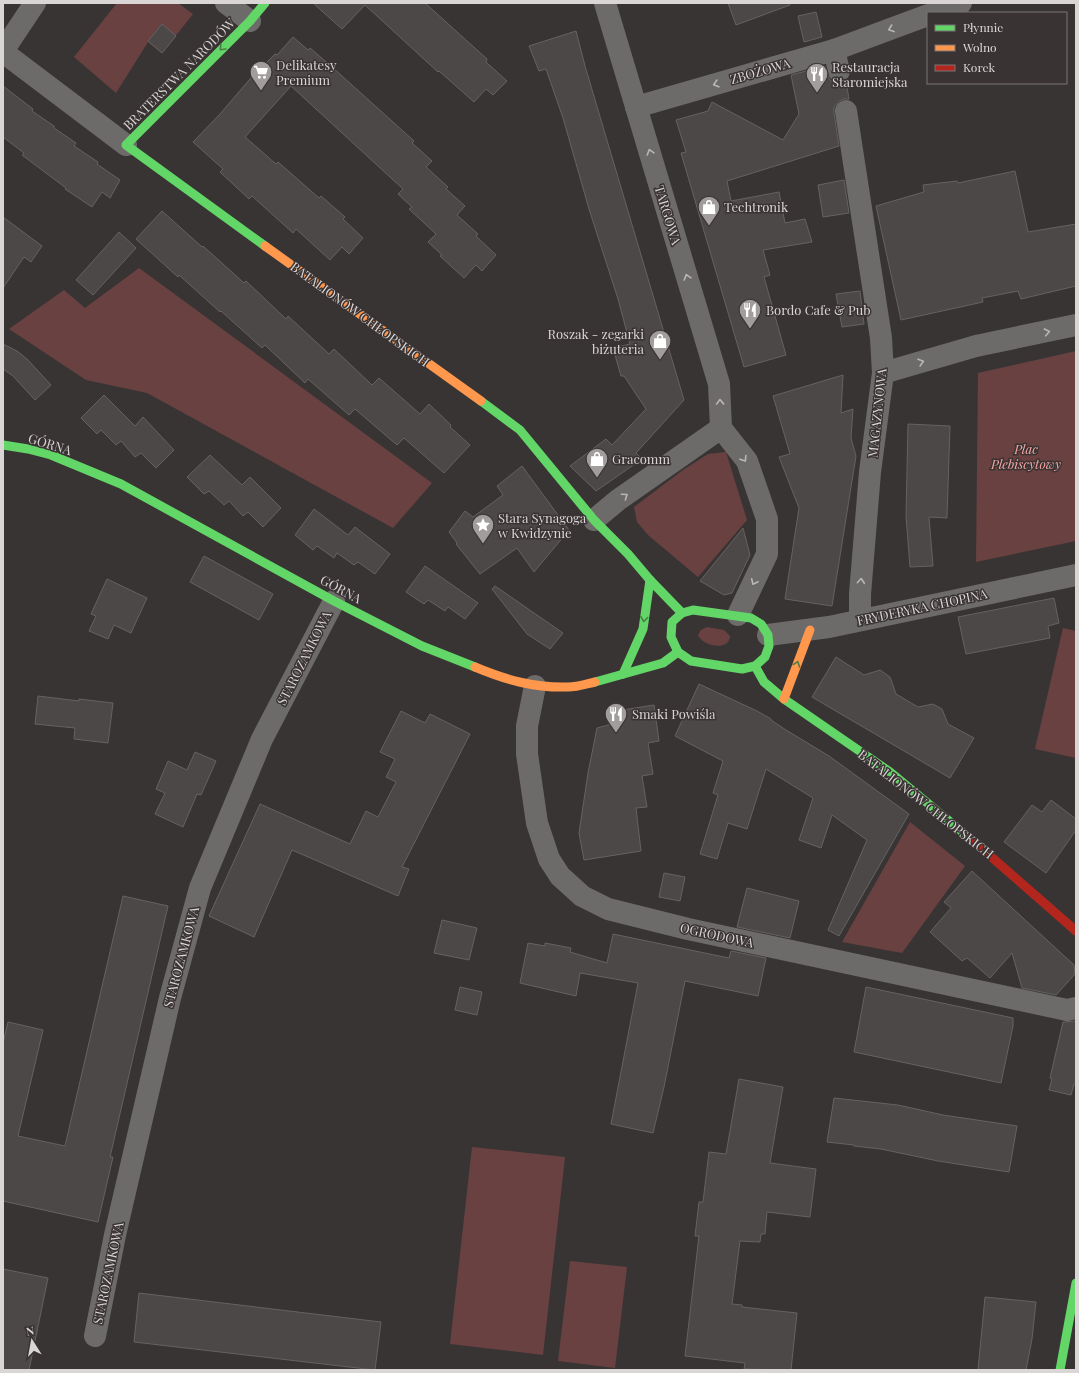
<svg xmlns="http://www.w3.org/2000/svg" width="1079" height="1373" font-family="'Playfair Display',serif">
<style>
.green{fill:#694141}
.building{fill:#4c4848;stroke:#656262}
.lines{fill:none;stroke-linecap:round;stroke-linejoin:round}
.street{stroke:#6d6b6a;stroke-width:22}
.fast{stroke:#63d668;stroke-width:9}
.slow{stroke:#ff974d;stroke-width:9}
.jam{stroke:#b3261e;stroke-width:9}
.oneway{stroke:#b9b6b6}
.oneway2{stroke:#4c7c4b}
.labels{text-anchor:middle;stroke-width:3;stroke-linejoin:round;paint-order:stroke}
.poi-label{font-size:13px;fill:#dad6d6;stroke:#3a3333;text-anchor:start}
.street-label{font-size:13px;fill:#dad6d6;stroke:#3a3333}
.park-label{font-size:13px;font-style:italic;fill:#f7a5a4;stroke:#3a3333}
</style>
<rect width="100%" height="100%" fill="#393434"/>
<g class="green">
<path d="M117,3H178L193,14L162,53L148,42L116,93L74,57Z"/>
<path d="M139,268L432,483L393,528L147,393L86,380L9,329L64,290L85,308Z"/>
<path d="M1076,351V541L976,562L978,373Z"/>
<path d="M726,452L747,520L698,577L648,535L637,522L634,507L683,470L708,454Z"/>
<path d="M707,627L724,630L730,636C729,652 702,646 698,635L701,630Z"/>
<path d="M1063,628L1076,631V758L1035,749Z"/>
<path d="M910,822L965,866L902,953L842,942Z"/>
<path d="M472,1147L565,1157L543,1355L450,1344Z"/>
<path d="M570,1261L627,1267L615,1368L558,1361Z"/>
</g>
<g class="building">
<path d="M313,3H425L487,59L486,62L507,81L493,95L486,89L474,102L439,71L438,72L365,5L342,29Z"/>
<path d="M728,3H789L790,5L736,25Z"/>
<path d="M816,12L822,37L804,42L798,16Z"/>
<path d="M162,24L176,36L162,53L148,41Z"/>
<path d="M576,31L585,66L684,400L636,453L642,459L596,491L570,466L606,439L612,445L646,409L624,376H621L613,348L630,344L618,299L589,209L563,118L546,69L539,71L529,46Z"/>
<path d="M293,37L308,50L310,48L332,67L414,141L412,143L432,161L426,167L448,187L446,189L465,206L457,215L478,234L476,236L496,255L482,271L476,265L464,278L440,256L442,255L428,242L436,234L409,209L412,207L398,194L403,189L291,86L245,137L276,164L278,162L319,198L321,196L345,217L343,219L363,238L349,254L342,247L330,260L296,229L293,233L252,196L249,199L220,172L223,169L193,142L220,114L262,65L263,66L275,54L277,55Z"/>
<path d="M825,66L827,74L830,80L836,83H842L846,81L849,99H844L839,101L834,107V113L839,146L727,181L731,201L779,192L785,223L805,219L812,242L763,250L770,275L764,277L786,355L744,367L681,153L686,152L676,120L708,111L712,102L783,140L799,114L791,75Z"/>
<path d="M3,86L33,109L32,111L54,126V128L76,143L74,146L98,162L97,164L120,180L110,198L102,192L92,207L65,189L66,188L22,155L24,153L3,137Z"/>
<path d="M1015,171L1028,232L1076,224V286L1021,299L1018,291L982,298L983,302L901,320L876,206L924,192L923,185L957,181L958,183Z"/>
<path d="M844,180L849,213L823,217L818,185Z"/>
<path d="M162,211L202,247L203,246L244,283L246,281L286,319L288,316L329,354L334,349L372,385L379,378L420,414L429,404L451,425L450,427L470,445L444,473L404,438L397,445L355,409L349,415L308,379L305,383L265,345L262,348L221,311L220,312L179,275L178,277L136,239Z"/>
<path d="M3,217L42,246L31,262L24,257L3,288Z"/>
<path d="M119,232L136,248L93,295L76,280Z"/>
<path d="M860,291L864,324L842,327L836,294Z"/>
<path d="M3,344L17,351L27,359L51,385L35,400L13,376L3,369Z"/>
<path d="M843,375L841,413L853,409L851,438L856,456L832,606L785,599L799,508L779,457L790,454L773,396Z"/>
<path d="M104,395L135,426L143,417L174,450L156,468L141,453L135,457L121,441L116,445L101,430L97,434L81,418Z"/>
<path d="M908,424L950,426L947,518L929,517L933,566L910,567L906,516Z"/>
<path d="M210,455L242,485L250,477L281,508L263,527L248,512L243,516L229,501L224,505L209,491L204,494L187,477Z"/>
<path d="M522,466L569,530L534,572L517,548L480,574L456,544L457,543L449,532L465,511L473,517L503,495L497,486Z"/>
<path d="M314,509L348,535L355,527L390,554L375,574L358,562L354,565L337,553L334,558L317,546L313,550L295,535Z"/>
<path d="M743,528L750,555L732,593L724,595L700,581Z"/>
<path d="M204,556L273,594L259,620L190,582Z"/>
<path d="M425,566L478,603L465,619L448,607L445,611L428,600L424,604L406,592Z"/>
<path d="M107,579L147,598L131,633L114,625L108,639L89,631L96,616L91,614Z"/>
<path d="M495,586L563,633L550,649L527,634L492,589Z"/>
<path d="M1054,598L1059,623L1048,626L1050,638L966,654L958,617Z"/>
<path d="M836,657L864,675L880,670L890,677L896,694L918,707L933,704L942,709L948,724L974,738L950,778L812,697Z"/>
<path d="M699,684L757,711L771,719V720L786,730L829,756L909,814L839,936L828,930L867,840L832,815L821,848L799,840L813,798L766,769L747,829L728,823L717,859L700,854L718,795L713,793L723,761L675,736Z"/>
<path d="M38,696L79,701V699L113,703L108,743L74,739L75,728L35,724Z"/>
<path d="M654,705L659,741L648,743L653,774L642,776L647,807L636,808L641,851L584,860L579,833L588,773L597,728L612,724L610,712Z"/>
<path d="M401,711L425,723L430,714L470,734L402,867L409,869L398,896L292,850L254,937L209,916L260,804L350,844L366,811L378,817L396,782L386,777L395,759L380,752Z"/>
<path d="M195,752L216,761L201,795L197,794L183,827L155,814L165,793L156,789L168,761L187,770Z"/>
<path d="M1051,800L1076,819V830L1046,873L1004,842L1032,805L1042,812Z"/>
<path d="M972,871L1074,965L1075,974L1056,995L1022,988L1012,953L990,978L967,958L962,961L930,932L951,908L944,902Z"/>
<path d="M664,873L685,877L680,901L659,897Z"/>
<path d="M747,888L799,901L790,938L737,927Z"/>
<path d="M123,896L168,906L110,1157H113L98,1222L3,1201V1043L8,1022L43,1030L18,1136L65,1146Z"/>
<path d="M442,920L477,928L469,960L434,953Z"/>
<path d="M613,934L729,958L731,951L766,958L758,996L685,981L664,1087L653,1133L611,1124L638,983L580,973L576,996L520,983L528,943L545,946V943L571,948L570,952L607,963Z"/>
<path d="M460,987L482,992L477,1015L455,1010Z"/>
<path d="M866,987L1013,1018V1026L1001,1083L854,1052Z"/>
<path d="M1076,1021V1084H1074L1071,1095L1049,1090L1052,1079L1050,1078L1063,1022Z"/>
<path d="M739,1079L783,1087L770,1163L816,1169L810,1217L767,1212L765,1234H761L760,1242L740,1241L732,1304L742,1305V1307L797,1313L791,1370L744,1369L745,1363L685,1356L699,1236H695L699,1202H703L709,1152L726,1154Z"/>
<path d="M834,1098L898,1105L943,1115L1017,1126L1009,1172L938,1161L881,1149L854,1146V1145L827,1142Z"/>
<path d="M3,1269L48,1278L29,1370H3Z"/>
<path d="M139,1293L381,1322L375,1370L134,1342Z"/>
<path d="M985,1297L1036,1302L1032,1339L1026,1370H978Z"/>
</g>
<g class="lines">
<g class="street">
<path d="M226,3L250,21"/>
<path d="M934,13L961,3"/>
<path d="M834,50L839,71"/>
<path d="M3,51L35,3"/>
<path d="M3,52L126,145"/>
<path d="M636,107L834,50L928,15"/>
<path d="M846,111L881,338L883,373L870,472L860,594V620"/>
<path d="M883,373L976,346L1076,325"/>
<path d="M721,428L747,461L767,519V554L738,615"/>
<path d="M594,520L618,500L721,428L719,384L605,3"/>
<path d="M768,635L829,627L1076,575"/>
<path d="M535,686L527,726V754L537,823L549,859L560,876L582,896L608,909L688,929L1067,1010L1076,1008"/>
<path d="M95,1336L115,1235L170,998L200,888L262,739L334,601"/>
</g>
<g class="fast">
<path d="M265,3L250,21L126,145L265,246"/>
<path d="M481,401L520,430L594,520L628,554L650,580L682,613"/>
<path d="M3,445L28,449L51,455L121,484L334,601L422,646L475,667"/>
<path d="M693,610L751,618L761,624L768,635L769,646L765,657L755,666L742,669L691,661L678,652L671,637L672,622L682,613Z"/>
<path d="M755,666L764,682L784,699L890,772L972,840"/>
<path d="M623,674L643,629L650,580"/>
<path d="M595,682L663,663L678,652"/>
<path d="M1060,1370L1076,1283"/>
</g>
<g class="slow">
<path d="M265,246L481,401"/>
<path d="M475,667C506,680 534,688 568,687C577,687 586,684 595,682"/>
<path d="M784,699L810,630"/>
</g>
<path class="jam" d="M972,840L1076,931"/>
</g>
<defs><path id="oneway-chevron" d="M-2-3.5L2.5 0L-2 3.5" fill="none" stroke-width="1.6" stroke-linecap="round" stroke-linejoin="round"/></defs>
<g class="oneway">
<use href="#oneway-chevron" transform="translate(891 29) rotate(160)"/>
<use href="#oneway-chevron" transform="translate(716 84) rotate(164)"/>
<use href="#oneway-chevron" transform="translate(650 152) rotate(-107)"/>
<use href="#oneway-chevron" transform="translate(687 277) rotate(-107)"/>
<use href="#oneway-chevron" transform="translate(1047 332) rotate(-11)"/>
<use href="#oneway-chevron" transform="translate(921 362) rotate(-16)"/>
<use href="#oneway-chevron" transform="translate(720 402) rotate(-92)"/>
<use href="#oneway-chevron" transform="translate(744 459) rotate(58)"/>
<use href="#oneway-chevron" transform="translate(625 496) rotate(-35)"/>
<use href="#oneway-chevron" transform="translate(861 581) rotate(-85)"/>
<use href="#oneway-chevron" transform="translate(754 582) rotate(115)"/>
</g>
<g class="oneway2">
<use href="#oneway-chevron" transform="translate(222 48) rotate(135)"/>
<use href="#oneway-chevron" transform="translate(644 619) rotate(98)"/>
<use href="#oneway-chevron" transform="translate(797 664) rotate(-70)"/>
</g>
<defs>
<g id="supermarket-pin" transform="scale(1.15)"><path d="M0 17L-7.5 6A9.5 9.5 0 1 1 7.5 6Z" fill="#a29d9d" stroke="#3a3333"/><path d="M-6-5.5h2.5l.6 2H6L4.5 2H-2.5L-4.4-4H-6ZM-1.5 3.2a1.3 1.3 0 1 0 .1 0ZM3 3.2a1.3 1.3 0 1 0 .1 0Z" fill="#fff"/></g>
<g id="restaurant-pin" transform="scale(1.15)"><path d="M0 17L-7.5 6A9.5 9.5 0 1 1 7.5 6Z" fill="#a29d9d" stroke="#3a3333"/><path d="M-5-6h1v4h1v-4h1v4h1v-4h1v5L-1.5 .5V6h-2V.5L-5-1ZM5-6V6H3V1.5H1.5Q1.5-4 5-6Z" fill="#fff"/></g>
<g id="shop-pin" transform="scale(1.15)"><path d="M0 17L-7.5 6A9.5 9.5 0 1 1 7.5 6Z" fill="#a29d9d" stroke="#3a3333"/><path d="M-5-2.5h2.3a2.7 3.5 0 0 1 5.4 0H5L5.5 6h-11ZM-1.5-2.5h3a1.5 2.3 0 0 0-3 0Z" fill="#fff"/></g>
<g id="sight-pin" transform="scale(1.15)"><path d="M0 17L-7.5 6A9.5 9.5 0 1 1 7.5 6Z" fill="#a29d9d" stroke="#3a3333"/><path d="M0-6L1.8-2.2L6-1.7L2.9 1.2L3.7 5.4L0 3.3L-3.7 5.4L-2.9 1.2L-6-1.7L-1.8-2.2Z" fill="#fff"/></g>
</defs>
<g fill-rule="evenodd">
<use href="#supermarket-pin" x="261" y="72"/>
<use href="#restaurant-pin" x="817" y="74"/>
<use href="#shop-pin" x="709" y="207"/>
<use href="#restaurant-pin" x="750" y="310"/>
<use href="#shop-pin" x="660" y="341"/>
<use href="#shop-pin" x="597" y="459"/>
<use href="#sight-pin" x="483" y="525"/>
<use href="#restaurant-pin" x="616" y="714"/>
</g>
<g class="labels">
<g class="poi-label">
<text x="276" y="70">Delikatesy<tspan x="276" dy="15">Premium</tspan></text>
<text x="832" y="72">Restauracja<tspan x="832" dy="15">Staromiejska</tspan></text>
<text x="724" y="212">Techtronik</text>
<text x="766" y="315">Bordo Cafe &amp; Pub</text>
<text x="644" y="339" text-anchor="end">Roszak - zegarki<tspan x="644" dy="15">biżuteria</tspan></text>
<text x="612" y="464">Gracomm</text>
<text x="498" y="523">Stara Synagoga<tspan x="498" dy="15">w Kwidzynie</tspan></text>
<text x="632" y="719">Smaki Powiśla</text>
</g>
<g class="street-label">
<text transform="translate(760 71) rotate(-16)" y="5">ZBOŻOWA</text>
<text transform="translate(179 74) rotate(-45)" y="5">BRATERSTWA NARODÓW</text>
<text transform="translate(668 215) rotate(73)" y="5">TARGOWA</text>
<text transform="translate(360 314) rotate(36)" y="5">BATALIONÓW CHŁOPSKICH</text>
<text transform="translate(877 413) rotate(-84)" y="5">MAGAZYNOWA</text>
<text transform="translate(50 444) rotate(17)" y="5">GÓRNA</text>
<text transform="translate(341 589) rotate(28)" y="5">GÓRNA</text>
<text transform="translate(922 607) rotate(-12)" y="5">FRYDERYKA CHOPINA</text>
<text transform="translate(304 658) rotate(-63)" y="5">STAROZAMKOWA</text>
<text transform="translate(926 804) rotate(38)" y="5">BATALIONÓW CHŁOPSKICH</text>
<text transform="translate(717 935) rotate(12)" y="5">OGRODOWA</text>
<text transform="translate(181 957) rotate(-75)" y="5">STAROZAMKOWA</text>
<text transform="translate(108 1273) rotate(-78)" y="5">STAROZAMKOWA</text>
</g>
<g class="park-label">
<text x="1026" y="454">Plac<tspan x="1026" dy="15">Plebiscytowy</tspan></text>
</g>
</g>
<rect width="1079" height="1373" fill="none" stroke="#dad6d6" stroke-width="8"/>
<rect x="927" y="12" width="140" height="72" fill="#3a3333" stroke="#7a7474"/>
<rect x="935" y="25" width="20" height="6" fill="#63d668" stroke="#7a7474"/>
<text x="963" y="32" font-size="12" fill="#dad6d6">Płynnie</text>
<rect x="935" y="45" width="20" height="6" fill="#ff974d" stroke="#7a7474"/>
<text x="963" y="52" font-size="12" fill="#dad6d6">Wolno</text>
<rect x="935" y="65" width="20" height="6" fill="#b3261e" stroke="#7a7474"/>
<text x="963" y="72" font-size="12" fill="#dad6d6">Korek</text>
<g transform="translate(32 1341) rotate(349)" stroke="#3a3333" stroke-width="3" paint-order="stroke">
<path d="M0-3L7 15L0 10L-7 15Z" fill="#dad6d6"/>
<text y="-6" font-size="11" font-weight="bold" text-anchor="middle" fill="#dad6d6">N</text>
</g>
</svg>
